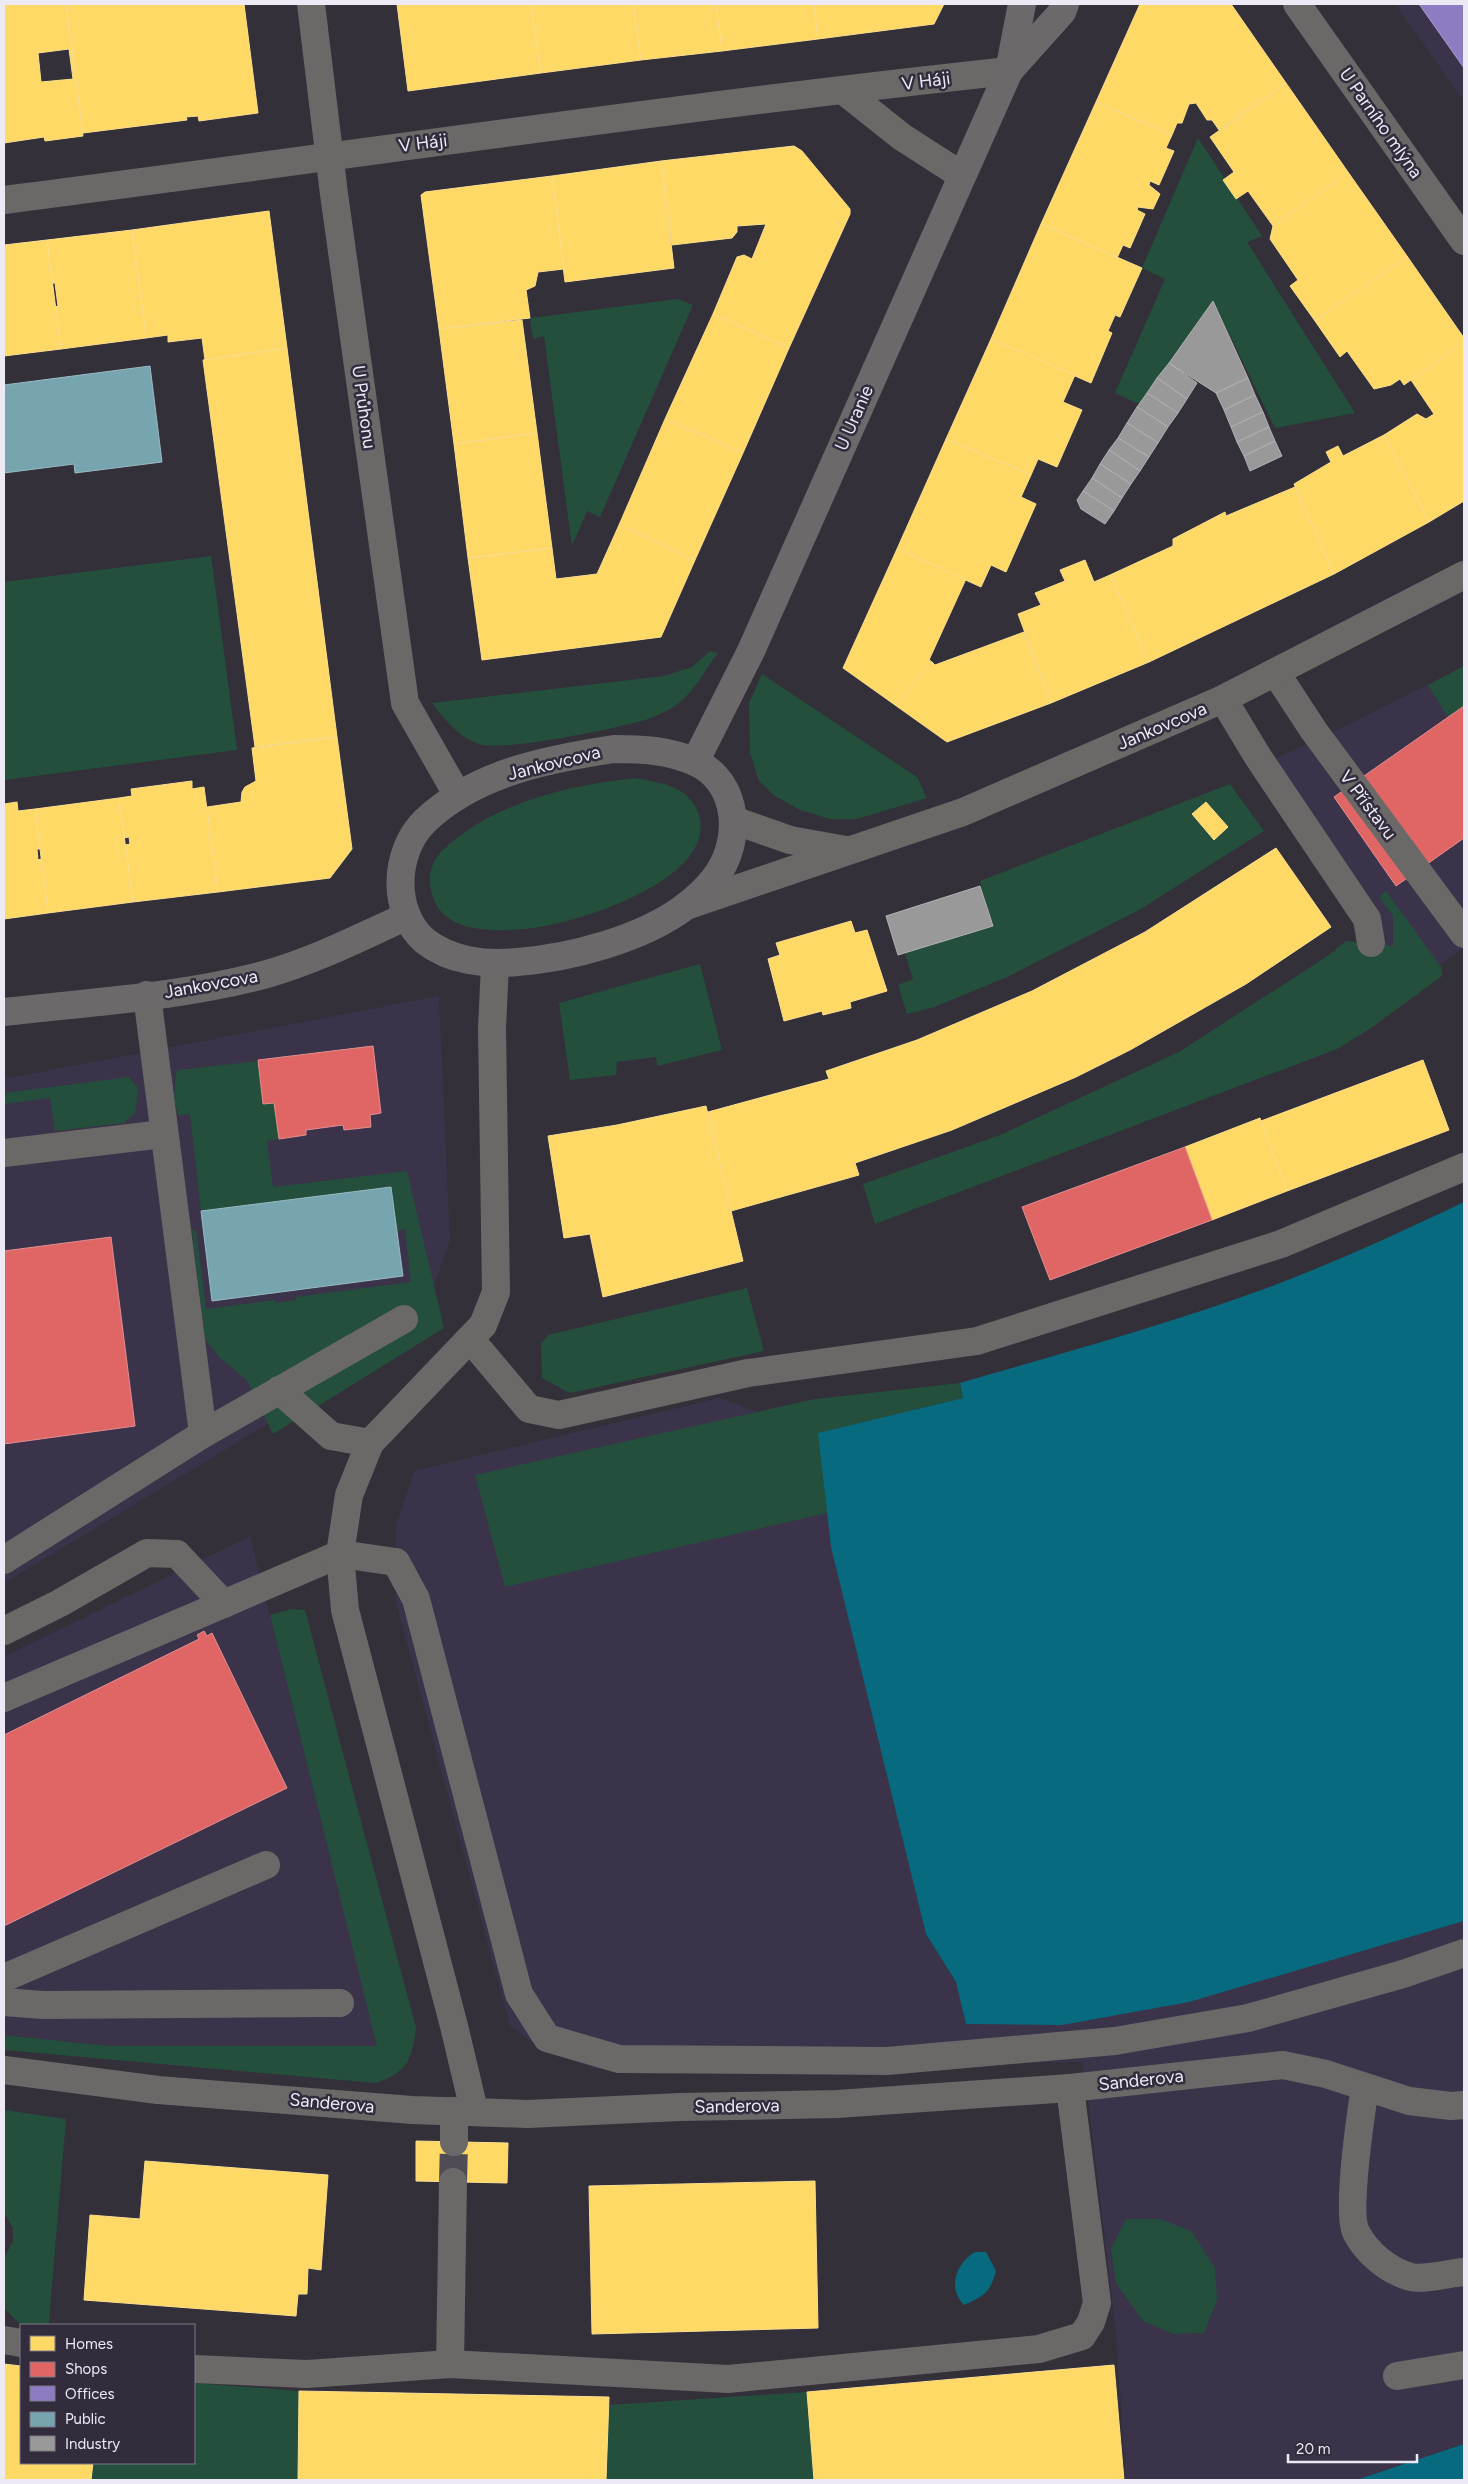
<svg xmlns="http://www.w3.org/2000/svg" width="1468" height="2484" font-family="Figtree,sans-serif">
<style>
.built{fill:#3b3349}
.green{fill:#244f3c;fill-rule:evenodd}
.water{fill:#086a7e}
.homes{fill:#ffd966;stroke:#fade91;fill-rule:evenodd}
.shops{fill:#e06666;stroke:#e48e91}
.offices{fill:#8e7cc3;stroke:#aa9dd2}
.public{fill:#76a5af;stroke:#9abac4}
.industry{fill:#999;stroke:#b2b1b5}
.lines{fill:none;stroke-linecap:round;stroke-linejoin:round}
.minor-tunnel{stroke:#4f4c55;stroke-width:28;stroke-dasharray:28 14;stroke-linecap:butt}
.minor{stroke:#6b6868;stroke-width:28}
.major{stroke:#6d696b;stroke-width:28}
.labels{text-anchor:middle;stroke-width:5;stroke-linejoin:round;paint-order:stroke}
.street-label{font-size:18px;fill:#edeaf5;stroke:#322c3d}
</style>
<rect width="100%" height="100%" fill="#333039"/>
<g class="built">
<path d="M1395,4H1464V101Z"/>
<path d="M1464,666V947L1396,997L1263,764L1348,725Z"/>
<path d="M439,996L450,1241L416,1335L4,1583V1079Z"/>
<path d="M719,1398L818,1433L827,1513L926,1934L956,1982L966,2024L1341,1957L1464,1921V2444L1356,2480H1126L1116,2334L1088,2098L1082,2062L596,2069L540,2048L510,2026L396,1602V1525L414,1471Z"/>
<path d="M250,1536L378,2046H109L4,2035V1657Z"/>
</g>
<g class="green">
<path d="M1198,138L1262,236L1247,242L1355,413L1275,428L1213,301L1139,404L1115,393L1165,279L1142,268Z"/>
<path d="M678,299L693,305L600,517L587,511L572,546L544,336L533,339L530,318Z"/>
<path d="M211,556L237,750L4,780V582Z"/>
<path d="M710,651L718,653C705,669 697,688 681,701C674,708 660,714 651,718C625,727 497,754 476,743C457,735 444,719 432,703L664,676L692,667Z"/>
<path d="M1464,666V706L1448,717L1428,685Z"/>
<path d="M762,674L917,777L927,798L857,819H830L800,810L775,796L759,781L750,753L749,703Z"/>
<path d="M635,778C661,783 690,786 699,815C718,881 572,925 525,929C488,932 434,933 430,883C429,869 435,856 446,847C496,802 570,785 635,778Z"/>
<path d="M1230,784L1264,831L1139,910L1005,978L934,1007L907,1014L898,985L913,979L905,953L992,926L980,881ZM1206,802L1228,827L1214,839L1192,814Z"/>
<path d="M1386,891L1441,967L1442,976L1371,1028L1337,1049L875,1224L863,1184L1000,1135L1179,1052L1329,955L1346,941L1393,946V916L1379,897Z"/>
<path d="M700,964L722,1050L657,1066L656,1057L617,1062L616,1075L570,1080L559,1003Z"/>
<path d="M258,1061L263,1104L274,1103L279,1139L267,1141L273,1187L407,1171L444,1328L273,1434L247,1380L220,1358L205,1339L192,1231L196,1230L206,1309L275,1300V1303L296,1300V1297L411,1282L405,1229L397,1231L391,1187L201,1211L190,1114L178,1115L174,1100L176,1073L178,1070Z"/>
<path d="M129,1077L137,1087L138,1093L135,1113L124,1123L55,1131L50,1098L4,1104V1093Z"/>
<path d="M747,1288L764,1351L570,1393L542,1378L541,1344L548,1335Z"/>
<path d="M960,1383L963,1398L819,1433L827,1513L505,1587L475,1475L815,1399Z"/>
<path d="M292,1609L305,1610L416,2028C412,2060 407,2073 375,2083L4,2050V2035L109,2046H377L270,1615Z"/>
<path d="M4,2110L66,2119L49,2322L47,2325H21L4,2308V2258L13,2241V2228L4,2213Z"/>
<path d="M1126,2219H1160L1191,2231L1215,2268L1217,2300L1204,2333L1173,2334L1143,2321L1116,2283L1111,2249Z"/>
<path d="M194,2383L299,2391L298,2480H91L93,2463H194Z"/>
<path d="M807,2392L814,2480H606L608,2405Z"/>
</g>
<g class="water">
<path d="M1464,1202V1921L1189,2002L1062,2025L966,2024L956,1982L926,1934L831,1547L818,1433L963,1398L960,1383C1063,1353 1166,1325 1267,1288C1334,1263 1399,1233 1464,1202Z"/>
<path d="M975,2252H986L996,2271C990,2293 984,2296 964,2305C947,2288 956,2263 975,2252Z"/>
<path d="M1464,2444V2480H1356Z"/>
</g>
<g class="homes">
<path d="M4,4H66L83,136L45,141L44,137L4,143ZM69,49L73,79L41,82L38,53Z"/>
<path d="M66,4H244L258,113L199,121L198,116L186,117L187,120L83,133Z"/>
<path d="M397,4H531L541,73L408,91Z"/>
<path d="M531,4H633L641,60L541,73Z"/>
<path d="M633,4H716L722,51L641,60Z"/>
<path d="M716,4H814L818,39L722,51Z"/>
<path d="M814,4H944L934,24L818,39Z"/>
<path d="M1140,4H1231L1286,83L1219,130L1212,120H1207L1196,103L1189,104L1182,123H1177L1172,135L1096,102Z"/>
<path d="M1286,83L1348,172L1273,226L1248,191L1236,199L1223,180L1234,172L1210,137Z"/>
<path d="M1096,102L1172,135L1166,148L1174,151L1159,185L1150,181L1149,185L1160,194L1153,209L1138,207L1137,210L1145,214L1130,248L1123,245L1117,258L1041,224Z"/>
<path d="M794,146L802,151L850,209V214L789,348L713,314L737,257L744,255L752,259L766,224L737,226V232L732,238L672,245L661,161Z"/>
<path d="M661,161L674,268L565,282L552,176Z"/>
<path d="M1348,172L1407,256L1315,321L1290,286L1298,280L1270,239L1273,226Z"/>
<path d="M552,176L564,269L538,272L535,286L526,290L530,318L439,329L421,195L425,192Z"/>
<path d="M269,211L287,348L205,360L202,338L168,342V335L146,338L132,230Z"/>
<path d="M1041,224L1142,268L1120,317L1115,315L1108,331L1112,333L1091,383L991,339Z"/>
<path d="M132,230L146,338L61,349L55,307L58,306L55,283H52L47,240Z"/>
<path d="M47,240L61,349L4,356V245Z"/>
<path d="M1407,256L1464,338V342L1404,385L1400,379L1391,385L1374,389L1347,351L1340,357L1315,321Z"/>
<path d="M713,314L789,348L743,453L665,419Z"/>
<path d="M522,320L537,433L454,444L439,329Z"/>
<path d="M991,339L1075,375L1063,402L1082,410L1057,467L1038,459L1031,475L946,439Z"/>
<path d="M1464,342V501L1429,522L1384,435L1417,414L1426,419L1434,414L1411,380Z"/>
<path d="M287,348L337,737L255,747L203,360Z"/>
<path d="M665,419L743,453L695,560L619,525Z"/>
<path d="M537,433L552,548L468,558L454,444Z"/>
<path d="M1384,435L1429,522L1334,574L1294,484L1331,462L1326,452L1338,446L1343,456Z"/>
<path d="M946,439L1031,475L1021,497L1036,504L1006,572L991,565L981,587L897,549Z"/>
<path d="M1295,487L1334,574L1149,662L1110,575L1173,546V539L1225,512L1226,516Z"/>
<path d="M619,525L695,560L661,637L482,660L468,558L552,548L556,579L597,574Z"/>
<path d="M897,549L966,579L929,660L932,662L895,705L843,668Z"/>
<path d="M1085,560L1094,582L1110,575L1149,662L1051,703L1018,614L1041,605L1035,593L1065,581L1060,570Z"/>
<path d="M1024,632L1051,703L947,742L895,705L932,662L935,665Z"/>
<path d="M337,737L352,849L330,878L218,892L207,807L241,802L242,792L245,787L256,781L252,748Z"/>
<path d="M192,781V789L204,787L218,892L133,902L125,845L130,844L129,837L124,838L119,798L132,796L131,789Z"/>
<path d="M119,798L133,902L48,913L35,809Z"/>
<path d="M17,802L18,811L35,809L40,849H37L38,860L41,859L48,913L4,919V804Z"/>
<path d="M1206,802L1228,827L1214,840L1192,814Z"/>
<path d="M1276,848L1331,927L1246,984L1130,1050L1076,1077L952,1130L855,1163L859,1175L731,1211L708,1112L829,1079L826,1071L917,1040L1032,991L1145,932Z"/>
<path d="M851,921L855,933L867,930L887,991L850,1002L851,1008L823,1015L822,1011L784,1021L768,959L780,955L776,943Z"/>
<path d="M1423,1060L1449,1130L1287,1191L1261,1121Z"/>
<path d="M706,1106L743,1261L603,1297L590,1234L564,1238L548,1136L617,1125Z"/>
<path d="M1260,1118L1287,1191L1212,1220L1185,1147Z"/>
<path d="M416,2141L508,2143L507,2183L416,2181Z"/>
<path d="M145,2161L328,2175L321,2270L308,2268L307,2294H298L296,2316L84,2300L90,2215L140,2219Z"/>
<path d="M815,2181L818,2328L592,2334L589,2186Z"/>
<path d="M4,2364L21,2366V2463H93L91,2480H4Z"/>
<path d="M1114,2365L1124,2480H814L807,2392Z"/>
<path d="M299,2391L609,2397L606,2480H298Z"/>
</g>
<g class="shops">
<path d="M1464,706V838L1396,886L1334,797Z"/>
<path d="M373,1046L381,1113L370,1115L371,1127L344,1130L343,1125L306,1130V1135L279,1139L274,1103L263,1104L258,1060Z"/>
<path d="M1185,1147L1212,1220L1050,1280L1022,1207Z"/>
<path d="M111,1237L135,1426L4,1444V1251Z"/>
<path d="M204,1631L207,1636L212,1633L287,1788L4,1926V1735L199,1639L197,1635Z"/>
</g>
<path class="offices" d="M1419,4H1464V68Z"/>
<g class="public">
<path d="M150,366L162,462L75,473L74,464L4,473V385Z"/>
<path d="M391,1187L403,1276L212,1301L201,1211Z"/>
</g>
<g class="industry">
<path d="M1213,301L1248,378L1216,393L1169,363Z"/>
<path d="M1169,363L1197,383L1187,399L1157,378Z"/>
<path d="M1157,378L1187,399L1178,413L1147,393Z"/>
<path d="M1248,378L1255,395L1224,410L1216,393Z"/>
<path d="M1147,393L1178,413L1168,427L1137,407Z"/>
<path d="M1255,395L1263,412L1231,427L1224,410Z"/>
<path d="M1137,407L1168,427L1158,443L1127,423Z"/>
<path d="M1263,412L1269,427L1237,442L1231,427Z"/>
<path d="M1127,423L1158,443L1149,457L1118,438Z"/>
<path d="M1269,427L1275,441L1244,456L1237,442Z"/>
<path d="M1118,438L1149,457L1140,471L1109,450Z"/>
<path d="M1275,441L1282,456L1250,471L1244,456Z"/>
<path d="M1109,450L1140,471L1131,484L1100,464Z"/>
<path d="M1100,464L1131,484L1122,498L1092,478Z"/>
<path d="M1092,478L1122,498L1114,511L1083,491Z"/>
<path d="M1083,491L1114,511L1105,524L1081,509L1077,500Z"/>
<path d="M980,886L993,926L898,955L886,916Z"/>
</g>
<g class="lines">
<path class="minor-tunnel" d="M453,2182L454,2142"/>
<g class="minor">
<path d="M311,4L334,194L405,703L458,796"/>
<path d="M1297,4L1464,241"/>
<path d="M844,91L902,137L961,175"/>
<path d="M4,200C339,157 673,107 1009,71"/>
<path d="M1276,673L1314,731L1464,934"/>
<path d="M1223,699L1258,757L1367,919L1371,943"/>
<path d="M733,820L790,840L846,850"/>
<path d="M686,906L963,812L1223,699L1464,575"/>
<path d="M4,1153L163,1134"/>
<path d="M471,1340L529,1409L559,1415L748,1373L977,1341L1281,1244L1464,1167"/>
<path d="M279,1390L331,1436L370,1443"/>
<path d="M203,1434L404,1319"/>
<path d="M4,1560L203,1434L147,995"/>
<path d="M4,1631L60,1603L147,1553L177,1554L224,1604"/>
<path d="M4,1698L340,1554L396,1562L416,1599L519,1994L547,2038L619,2059L887,2061L1115,2041L1248,2018L1403,1974L1464,1953"/>
<path d="M4,1978L266,1865"/>
<path d="M4,2002L43,2005L340,2003"/>
<path d="M4,2070L158,2090L412,2110L528,2114L680,2107L837,2104L1070,2088L1283,2065L1326,2074L1409,2101L1451,2106L1464,2105"/>
<path d="M1365,2087C1361,2113 1346,2212 1356,2232C1366,2252 1388,2271 1411,2277C1423,2280 1451,2273 1464,2272"/>
<path d="M474,2110L454,2026L345,1610L340,1554L349,1495L370,1443L483,1325L496,1292L492,1028L495,964"/>
<path d="M454,2142V2111"/>
<path d="M4,2340L21,2343"/>
<path d="M450,2364L453,2182"/>
<path d="M194,2369L307,2374L450,2364L728,2379L1039,2349L1082,2336L1091,2322L1097,2303L1070,2088"/>
<path d="M1397,2376L1464,2365"/>
</g>
<g class="major">
<path d="M1010,70L1062,12L1065,4"/>
<path d="M614,749C642,749 668,750 695,762C740,782 743,843 714,879C707,888 695,899 686,906C643,939 570,958 517,962C486,965 450,961 425,941C391,912 394,852 424,822C474,773 548,759 614,749Z"/>
<path d="M695,762L751,651L1009,71L1022,4"/>
<path d="M4,1012C90,1002 183,997 267,974C316,960 361,937 407,916"/>
</g>
</g>
<g class="labels">
<g class="street-label">
<text transform="translate(926 81) rotate(-7)" y="6">V Háji</text>
<text transform="translate(1381 123) rotate(55)" y="6">U Parního mlýna</text>
<text transform="translate(423 143) rotate(-7)" y="6">V Háji</text>
<text transform="translate(364 407) rotate(82)" y="6">U Průhonu</text>
<text transform="translate(854 418) rotate(-66)" y="6">U Uranie</text>
<text transform="translate(1162 726) rotate(-23)" y="6">Jankovcova</text>
<text transform="translate(554 763) rotate(-14)" y="6">Jankovcova</text>
<text transform="translate(1368 805) rotate(53)" y="6">V Přístavu</text>
<text transform="translate(211 984) rotate(-10)" y="6">Jankovcova</text>
<text transform="translate(1141 2080) rotate(-6)" y="6">Sanderova</text>
<text transform="translate(332 2103) rotate(5)" y="6">Sanderova</text>
<text transform="translate(737 2106) rotate(-1)" y="6">Sanderova</text>
</g>
</g>
<rect width="1468" height="2484" fill="none" stroke="#edeaf5" stroke-width="10"/>
<rect x="20" y="2324" width="175" height="140" fill="#322c3d" stroke="#7d7887"/>
<rect x="30" y="2336" width="25" height="15" fill="#ffd966" stroke="#7d7887"/>
<text x="65" y="2349" font-size="15" fill="#edeaf5">Homes</text>
<rect x="30" y="2362" width="25" height="15" fill="#e06666" stroke="#7d7887"/>
<text x="65" y="2374" font-size="15" fill="#edeaf5">Shops</text>
<rect x="30" y="2386" width="25" height="15" fill="#8e7cc3" stroke="#7d7887"/>
<text x="65" y="2399" font-size="15" fill="#edeaf5">Offices</text>
<rect x="30" y="2412" width="25" height="15" fill="#76a5af" stroke="#7d7887"/>
<text x="65" y="2424" font-size="15" fill="#edeaf5">Public</text>
<rect x="30" y="2436" width="25" height="15" fill="#999999" stroke="#7d7887"/>
<text x="65" y="2449" font-size="15" fill="#edeaf5">Industry</text>
<path d="M1288 2454v8h129v-8" fill="none" stroke="#edeaf5" stroke-width="2.5"/>
<text x="1296" y="2454" font-size="15" fill="#edeaf5" stroke="#322c3d" stroke-width="4" paint-order="stroke">20 m</text>
</svg>
